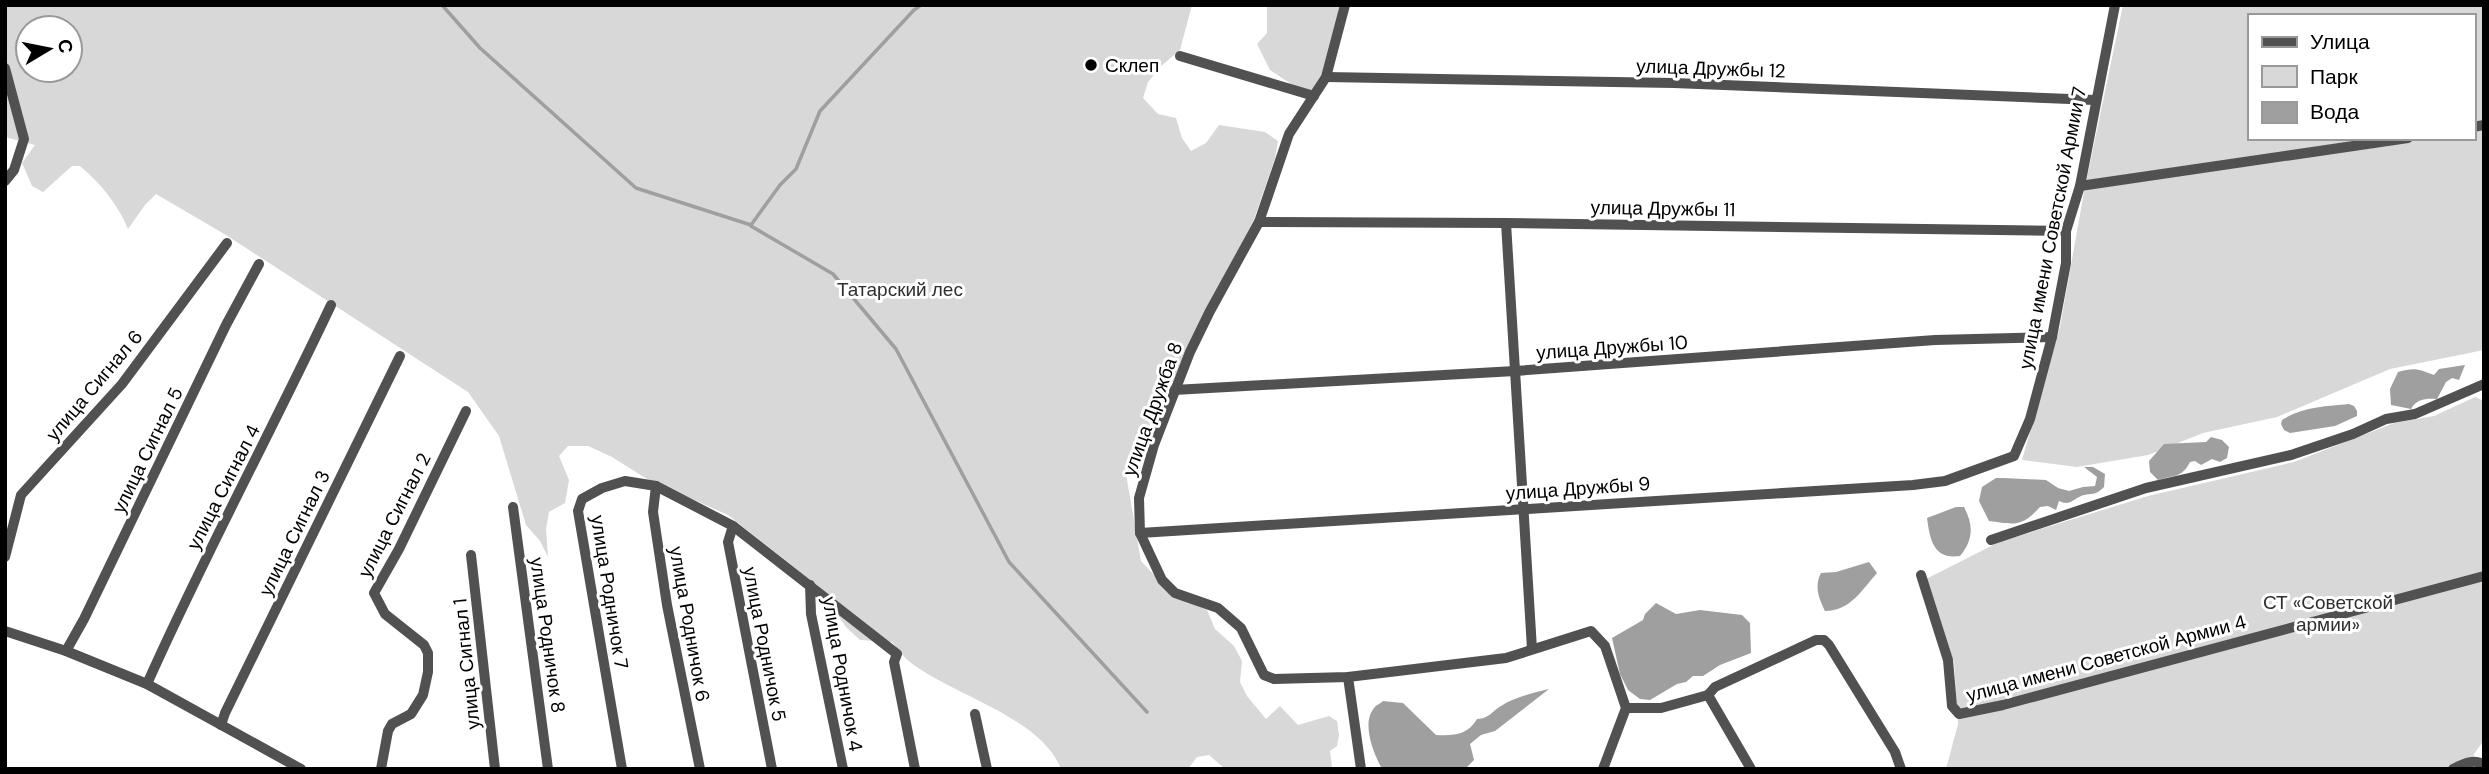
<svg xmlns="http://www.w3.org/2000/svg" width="2489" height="774" font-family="'DM Sans',sans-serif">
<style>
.green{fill:#d8d8d8;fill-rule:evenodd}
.water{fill:#9f9f9f}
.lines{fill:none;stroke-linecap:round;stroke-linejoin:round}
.stream{stroke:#9f9f9f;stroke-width:3.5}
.street{stroke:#515151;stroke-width:10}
.poi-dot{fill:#000;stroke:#fff;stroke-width:2.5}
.labels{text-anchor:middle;stroke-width:6;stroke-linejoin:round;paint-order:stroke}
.poi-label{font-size:19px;fill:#000;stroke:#fff;text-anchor:start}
.street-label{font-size:19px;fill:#000;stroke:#fff}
.park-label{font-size:19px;fill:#2f2f2f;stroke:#fff}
</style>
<rect width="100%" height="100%" fill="#fff"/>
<g class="green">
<path d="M5,5H1192L1180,50L1160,67L1148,82L1143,98L1158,114L1176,118L1182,138L1191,151L1206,143L1219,125L1265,132L1278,141L1275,158L1253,222L1126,474L1141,561L1173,595L1207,610L1215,629L1234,646L1242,661L1240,682L1247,696L1266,719L1280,706L1298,725L1329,716L1337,721L1339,735L1337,746L1330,751L1332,766L1329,769H1225L1209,755L1197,757L1188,769H1061C1041,717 952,695 910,662C903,657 898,648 892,642L860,640L846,627L817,585L728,515L647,479L612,457L588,446H568L559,456L569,480L565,503L549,512L546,529L548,557L540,541L526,525L499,436L468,392L226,235L156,194L145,205L128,229C117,203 101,184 80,166H72L43,192L32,186L22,163L35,145L5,137ZM28,28H70V70H28Z"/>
<path d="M1267,5H1343L1325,68L1312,90H1300L1270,70L1257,44L1267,33Z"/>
<path d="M2123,5H2484V350L2390,369L2277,417L2203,433L2148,455L2077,467L2022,460L2060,327L2084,192ZM2249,16H2473V138H2249Z"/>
<path d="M2475,397L2484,401V740L2474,754L2470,769H1946L1958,724L1954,661L1946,647L1926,579L1999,542L2148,496L2294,462L2394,423L2434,416Z"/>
</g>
<g class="water">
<path d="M2465,365L2459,380L2452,378L2446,382L2437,399C2427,398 2416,399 2411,409L2391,405L2390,389L2398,372C2415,367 2419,369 2434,375L2439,369Z"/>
<path d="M2349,404L2354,406L2357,411V416L2335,426L2290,433L2284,430L2281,424L2282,420C2301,407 2327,406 2349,404Z"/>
<path d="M2211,437L2222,440L2229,447L2227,458L2220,462L2212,459L2201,465L2195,461L2190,462C2182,478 2174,475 2158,480L2150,472L2149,461L2164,444L2206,442Z"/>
<path d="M2084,467H2093L2105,474L2104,487C2094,497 2092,492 2081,496C2072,500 2070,506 2059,501L2056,510L2048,506L2040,507C2021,528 2014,524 1989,521L1979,501L1982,487L1996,478H2004L2046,480L2058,488L2069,491L2083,487L2095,486L2097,477Z"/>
<path d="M1956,507H1964C1974,526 1973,540 1960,556C1933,560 1930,539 1927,518Z"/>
<path d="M1869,562L1877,573C1861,591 1850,611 1825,611C1819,598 1814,587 1821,573L1836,572Z"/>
<path d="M1656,603L1676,614L1700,610L1742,615L1750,623L1751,653L1720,665L1703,676H1693L1686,682L1677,684L1650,700L1640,699L1628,690L1620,674L1612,638L1643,620L1645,614Z"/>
<path d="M1549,689L1495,731L1481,735L1470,744L1474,760L1465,769H1382C1374,754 1361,724 1374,708C1376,705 1380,704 1383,701L1403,703L1436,735C1453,736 1468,735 1477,719C1490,718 1491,712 1501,706C1515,697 1533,693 1549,689Z"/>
</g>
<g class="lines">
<g class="stream">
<path d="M442,5L480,48L636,188L751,225L780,185L796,169L820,111L914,10L921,5"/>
<path d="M751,226L833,274L896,349L1009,562L1147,712"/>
</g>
<g class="street">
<path d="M1345,5L1326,77L1289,134L1259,222L1210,311L1190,352L1154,445L1139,498L1140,533L1162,580L1175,593L1218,608L1241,628L1264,675L1274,679L1348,677L1506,658L1591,631L1605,646L1626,708"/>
<path d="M1180,56L1314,96"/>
<path d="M5,68L24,139L14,170L5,181"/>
<path d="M1326,77L1674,83L2095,100"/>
<path d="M2473,127L2484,125"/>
<path d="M2080,186L2408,138"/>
<path d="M1259,222L1506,223L2066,231"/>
<path d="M1506,223L1532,649"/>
<path d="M1174,390L1515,371L1935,340L2052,337"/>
<path d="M656,486L653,512L667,605L700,769"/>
<path d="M513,507L548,769"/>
<path d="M733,526L728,542L772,769"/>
<path d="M1140,533L1913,485L1945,481L2014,456L2030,419L2052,337L2066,263V231L2080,186L2115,5"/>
<path d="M1991,540L2146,488L2291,455L2353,434L2386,419L2415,414L2484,384"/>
<path d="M471,555L495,769"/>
<path d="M5,557L21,495L122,384L227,243"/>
<path d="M1921,575L1948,660L1952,706L1959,714L2003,705L2484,576"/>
<path d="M810,585L811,614L843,769"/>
<path d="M5,631L66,651L147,684L301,769"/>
<path d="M66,651L84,619L226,325L259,264"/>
<path d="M1348,677L1361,769"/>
<path d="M147,684C204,556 271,432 331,305"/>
<path d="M1708,695L1715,687L1816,640H1824L1829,645L1895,752L1901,769"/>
<path d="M1708,695L1751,769"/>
<path d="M1626,708H1661L1708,695"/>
<path d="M975,714L987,769"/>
<path d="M221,725L225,713L400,356"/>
<path d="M381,769L388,731L392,724L411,714L423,695L428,672V653L424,645L385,614L374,593L399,549L466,411"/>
<path d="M622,769L578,511L582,499L602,488L625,481L656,486L733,526L897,654L894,662L915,769"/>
<path d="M1603,769L1626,708"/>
<path d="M2453,769C2463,764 2474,758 2484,765"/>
</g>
</g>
<circle class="poi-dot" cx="1091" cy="65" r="7"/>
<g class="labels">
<g class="poi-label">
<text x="1105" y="72">Склеп</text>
</g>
<g class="street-label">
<text transform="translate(1711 68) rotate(2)" y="7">улица Дружбы 12</text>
<text transform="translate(1663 208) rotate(1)" y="7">улица Дружбы 11</text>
<text transform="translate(2052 228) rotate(-79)" y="7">улица имени Советской Армии 7</text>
<text transform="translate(1612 347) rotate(-4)" y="7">улица Дружбы 10</text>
<text transform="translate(94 385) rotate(-50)" y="7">улица Сигнал 6</text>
<text transform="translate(1152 409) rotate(-70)" y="7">улица Дружба 8</text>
<text transform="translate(147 450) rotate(-64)" y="7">улица Сигнал 5</text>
<text transform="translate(223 487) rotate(-63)" y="7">улица Сигнал 4</text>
<text transform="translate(1578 488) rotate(-4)" y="7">улица Дружбы 9</text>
<text transform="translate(394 515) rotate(-63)" y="7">улица Сигнал 2</text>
<text transform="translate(294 533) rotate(-64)" y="7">улица Сигнал 3</text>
<text transform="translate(610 592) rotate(81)" y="7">улица Родничок 7</text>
<text transform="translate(690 624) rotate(80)" y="7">улица Родничок 6</text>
<text transform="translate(548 635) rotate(82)" y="7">улица Родничок 8</text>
<text transform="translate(765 644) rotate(79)" y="7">улица Родничок 5</text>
<text transform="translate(2106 658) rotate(-15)" y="7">улица имени Советской Армии 4</text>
<text transform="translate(466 664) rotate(-96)" y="7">улица Сигнал 1</text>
<text transform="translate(843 674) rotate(80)" y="7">улица Родничок 4</text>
</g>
<g class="park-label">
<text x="900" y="296">Татарский лес</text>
<text x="2328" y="609">СТ «Советской<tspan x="2328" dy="22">армии»</tspan></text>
</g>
</g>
<rect width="2489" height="774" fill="none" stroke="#000000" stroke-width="14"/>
<rect x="2248" y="14" width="228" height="126" fill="#ffffff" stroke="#999999" stroke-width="2"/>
<rect x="2262" y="37" width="35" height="10" fill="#515151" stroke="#999999" stroke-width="2"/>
<text x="2310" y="49" font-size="21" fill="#000000">Улица</text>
<rect x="2262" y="66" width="35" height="21" fill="#d8d8d8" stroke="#999999" stroke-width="2"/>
<text x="2310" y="84" font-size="21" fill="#000000">Парк</text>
<rect x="2262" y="102" width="35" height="21" fill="#9f9f9f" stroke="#999999" stroke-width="2"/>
<text x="2310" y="119" font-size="21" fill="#000000">Вода</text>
<g transform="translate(49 49) rotate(80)"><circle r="33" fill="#ffffff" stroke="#999999" stroke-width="2"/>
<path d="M0-5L12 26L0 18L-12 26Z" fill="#000000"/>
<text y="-10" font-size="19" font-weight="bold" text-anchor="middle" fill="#000000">С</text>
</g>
</svg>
